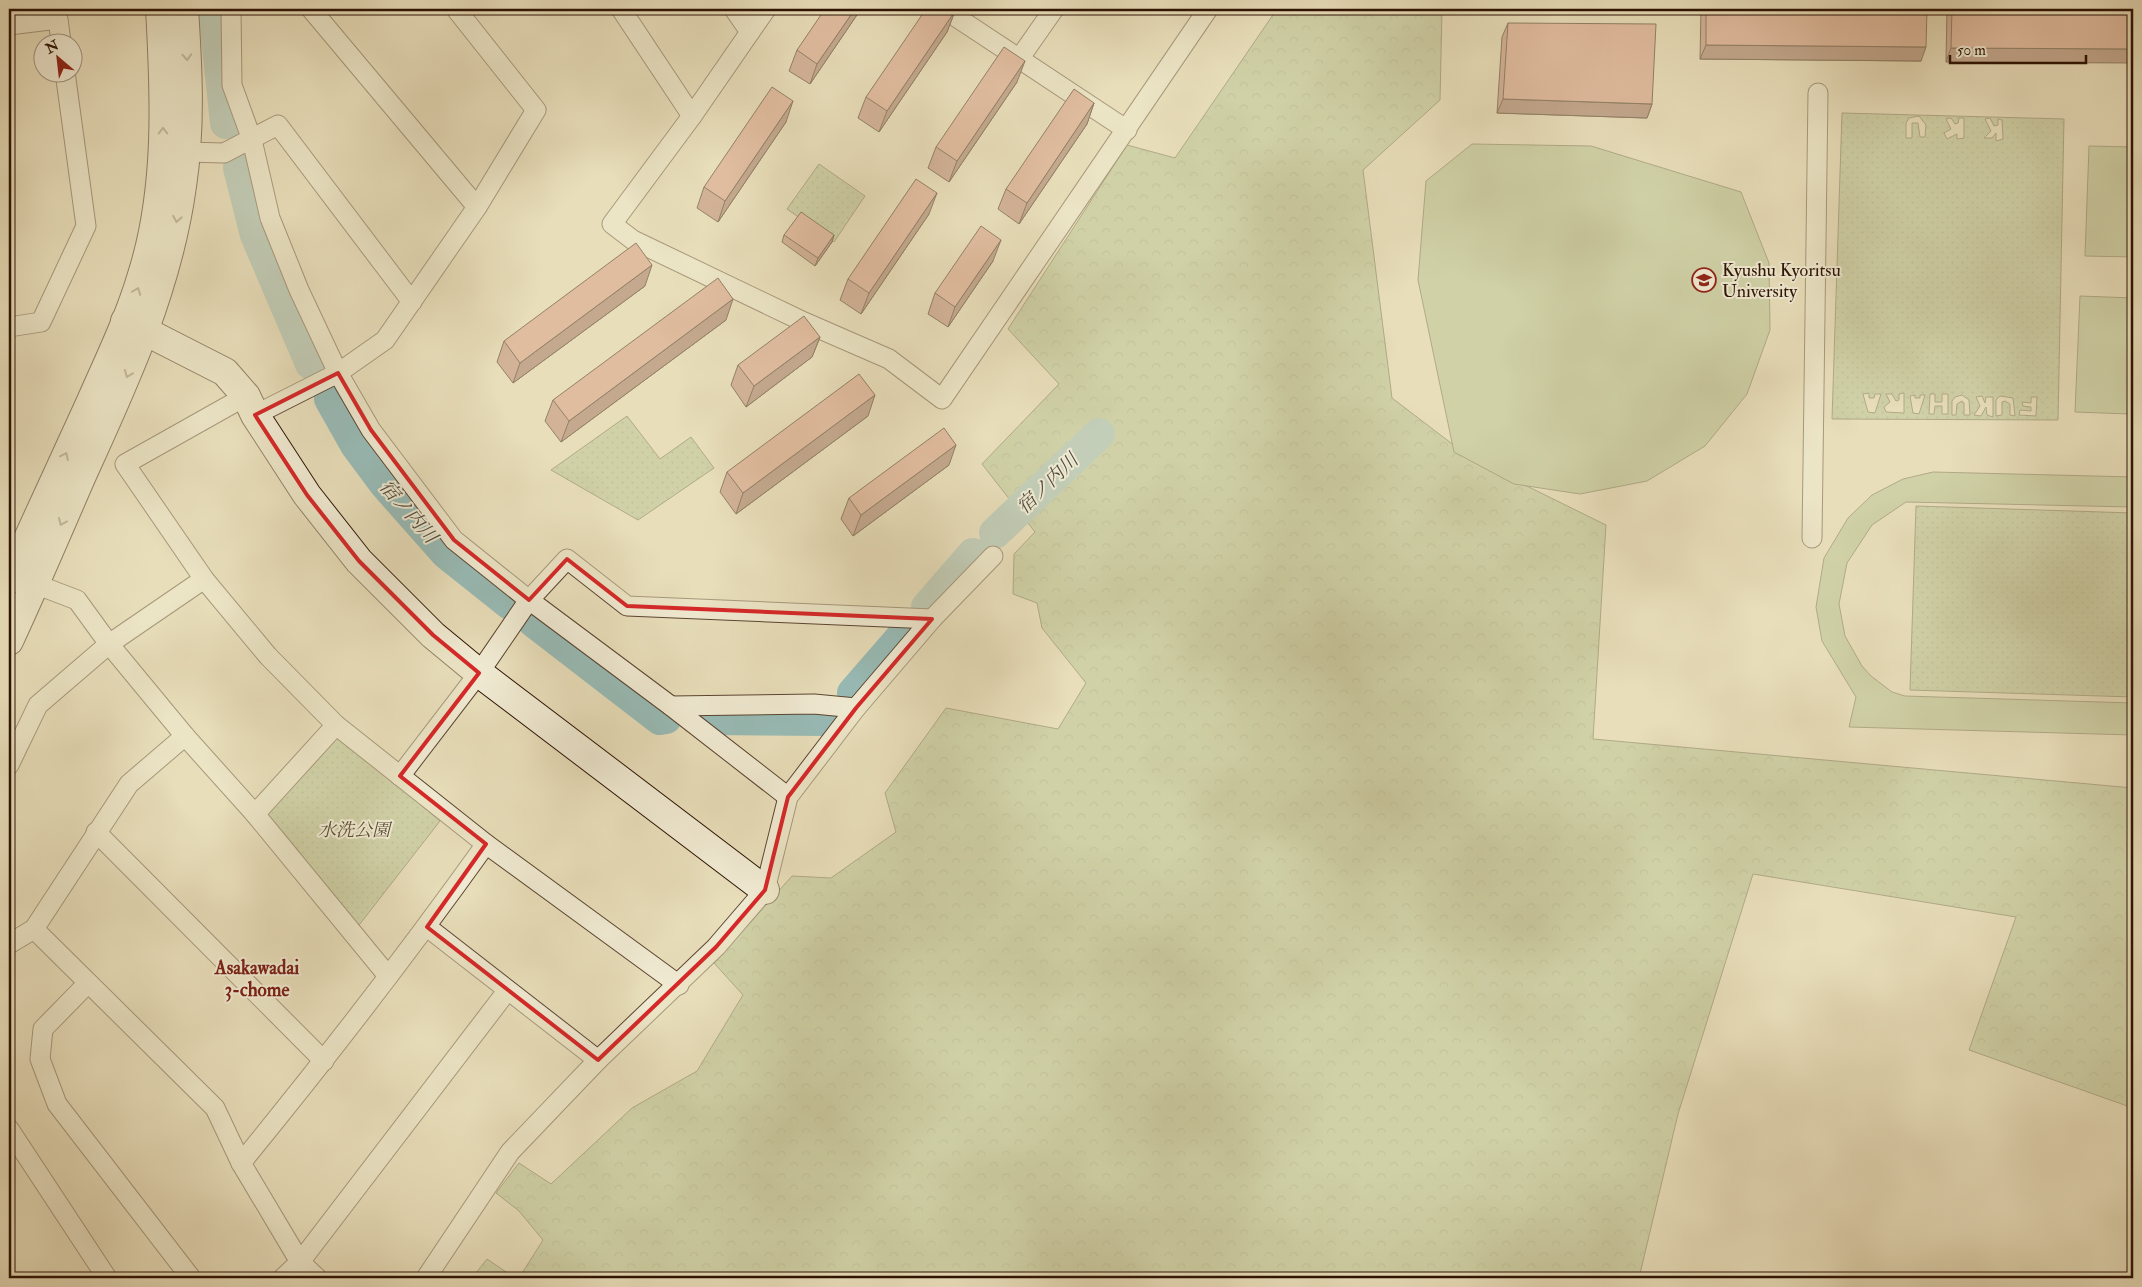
<svg xmlns="http://www.w3.org/2000/svg" width="2142" height="1287" font-family="'IM FELL Double Pica','Noto Serif JP',serif">
<style>
.grass{fill:url(#grass-dots);stroke:#706a4a;fill-rule:evenodd}
.forest{fill:url(#forest-crowns);stroke:#706a4a}
.garden{fill:#b4c191;stroke:#706a4a}
.lines{fill:none;stroke-linecap:round;stroke-linejoin:round}
.river{stroke:#98bbb6;stroke-width:32}
.street-casing{stroke:#5b4531;stroke-width:21}
.secondary-casing{stroke:#2c1203;stroke-width:30}
.street{stroke:#f0ead2;stroke-width:19}
.secondary{stroke:#f0ead2;stroke-width:28}
.wall{fill:#bb7f70;stroke:#2c1203}
.shaded-wall{fill:#99685b;stroke:#2c1203}
.building{fill:#da9482;stroke:#2c1203}
.oneway{stroke:#988975}
.marked{fill:none;stroke:#d62828;stroke-width:4;stroke-linejoin:round}
.labels{text-anchor:middle;stroke-width:4;stroke-linejoin:round;paint-order:stroke}
.poi-label{font-size:18px;fill:#2c1203;stroke:#f0ead2;text-anchor:start}
.park-label{font-size:18px;font-style:italic;fill:#5c4f35;stroke:#f0ead2}
.water-label{font-size:19px;font-style:italic;fill:#524d42;stroke:#f0ead2}
.neighbourhood-label{font-size:19px;font-weight:bold;fill:#7a1f14;stroke:#f0ead2}
</style>
<defs>
<pattern id="grass-dots" width="8" height="8" patternUnits="userSpaceOnUse" patternTransform="scale(1.25)"><rect width="8" height="8" fill="#b4c191"/><path d="M2 2h.1M6 6h.1" fill="none" stroke="#9ba57b" stroke-width="1.8" stroke-linecap="round"/></pattern>
<pattern id="forest-crowns" width="20" height="18" patternUnits="userSpaceOnUse" patternTransform="scale(1.25)"><rect width="20" height="18" fill="#b4c191"/><path d="M2 6a3 3 0 1 1 6 0M12 15a3 3 0 1 1 6 0" fill="none" stroke="#9ba57b"/></pattern>
</defs>
<rect width="100%" height="100%" fill="#e8deba"/>
<filter id="stains"><feTurbulence type="fractalNoise" baseFrequency=".004" numOctaves="4"/><feColorMatrix values="0 0 0 0 .2 0 0 0 0 .09 0 0 0 0 .02 0 0 0 .5 -.17"/></filter>
<radialGradient id="worn" r=".72"><stop offset=".6" stop-color="#630" stop-opacity="0"/><stop offset="1" stop-color="#630" stop-opacity=".3"/></radialGradient>
<g class="grass">
<path d="M1842,113L2064,119L2058,420L1832,419ZM1919,116L1926,125L1925,137H1920L1918,123H1912V138H1906V123L1909,118ZM1951,118L1955,124L1958,123L1959,118H1964V138L1957,139V134L1947,139L1944,133L1951,129L1946,119ZM1990,118L1994,126L1998,125V119L2002,120L2003,139L1996,141V133L1992,138H1984L1991,131L1985,119ZM1869,393V398H1874L1875,394H1881L1875,413L1868,412L1863,394ZM1904,393V413L1886,412L1884,407L1890,402L1886,394H1892L1896,401L1899,400V394ZM1930,394H1935V402H1942V394H1948V414H1942V406H1935L1934,414H1929ZM1915,395V398H1920V395H1925L1919,414L1913,413L1910,396ZM1962,395L1969,400L1970,415H1964V403L1962,401L1957,404L1956,415H1952V401L1955,397ZM1982,396L1985,403L1986,397H1993V417L1987,415L1986,407L1981,416L1974,415L1980,406L1976,397ZM2000,396L2013,398L2015,416L2010,415V404L2005,401L2002,402V415L1996,416V400ZM2031,397H2037L2036,416L2019,415L2020,410L2031,411V407L2023,406L2022,402L2031,403Z"/>
<path d="M819,164L865,196L834,242L787,209Z"/>
<path d="M627,416L660,459L691,437L714,468L638,520L551,470Z"/>
<path d="M1916,506L2133,513V697L1910,690Z"/>
<path d="M338,735L440,821L356,929L261,814Z"/>
</g>
<g class="forest">
<path d="M1277,9H1442L1440,100L1363,170L1392,398L1472,459L1606,525L1593,739L2133,788V1108L1969,1050L2016,917L1753,874L1678,1114L1639,1278H519L543,1240L519,1211L496,1193L519,1163L551,1184L632,1108L697,1071L743,995L714,963L792,876L831,878L896,832L885,793L946,708L1058,729L1086,683L1042,628L1037,603L1013,594L1014,554L1035,532L982,464L1059,384L1008,329L1127,145L1175,158Z"/>
<path d="M487,1259L515,1278H472Z"/>
</g>
<g class="garden">
<path d="M1472,144L1591,146L1741,192L1769,263L1770,330L1747,394L1705,446L1647,481L1580,494L1514,484L1454,452L1418,280L1426,181Z"/>
<path d="M2089,146L2133,147V257L2085,256Z"/>
<path d="M2080,296L2133,298L2130,414L2075,412Z"/>
<path d="M1933,472L2133,477V507L1906,502L1872,525L1847,563L1839,604L1845,636L1862,666L1871,676L1892,692L1905,696L2133,703V735L1849,727L1856,697L1822,641L1816,607L1824,558L1848,518L1872,495L1903,479Z"/>
</g>
<g class="lines">
<g class="river">
<path d="M214,9L226,123"/>
<path d="M239,168L256,235L311,364"/>
<path d="M330,399L356,445L385,484L446,553L510,604"/>
<path d="M995,533L1099,434"/>
<path d="M927,607L973,554"/>
<path d="M533,621L660,719L666,718"/>
<path d="M853,693L906,632"/>
<path d="M708,719L829,720"/>
</g>
<g class="street-casing">
<g id="street">
<path d="M231,9L232,85L252,140L270,218L299,290L338,373L371,430L454,540L529,600L671,706L788,797"/>
<path d="M311,9L477,207"/>
<path d="M621,9L692,116"/>
<path d="M734,9L750,32"/>
<path d="M766,9L692,116L612,224L633,240L804,322L889,359L942,399L1208,9"/>
<path d="M944,9L1127,130"/>
<path d="M9,25L58,19L61,42"/>
<path d="M1019,59L1054,9"/>
<path d="M186,152L224,153L278,125L412,302"/>
<path d="M9,327L41,322L86,226L65,72"/>
<path d="M246,396L125,464L204,579L268,656L336,725L486,844L679,985"/>
<path d="M255,415L338,373L385,340L477,207L536,110L456,9"/>
<path d="M1812,538L1818,93"/>
<path d="M35,584L77,600L109,644L185,736L255,814L388,976"/>
<path d="M671,706L814,704L856,708"/>
<path d="M9,765L38,705L109,644L204,579"/>
<path d="M400,776L479,673L529,600L567,559L627,606L932,619"/>
<path d="M255,814L336,725"/>
<path d="M96,832L324,1061"/>
<path d="M427,927L598,1060"/>
<path d="M34,929L215,1108L241,1163L300,1262L317,1278"/>
<path d="M9,944L34,929L129,784L185,736"/>
<path d="M88,983L43,1029L40,1059L57,1104L191,1278"/>
<path d="M9,1129L107,1278"/>
<path d="M241,1163C326,1059 408,953 486,844"/>
<path d="M283,1278L300,1262L507,991"/>
<path d="M426,1278L510,1152L598,1060L716,947L765,890L788,797L856,708L932,619L993,556"/>
</g>
</g>
<g class="secondary-casing">
<g id="secondary">
<path d="M125,321L225,372L246,396L255,415L307,495L359,561L433,635L479,673L765,890"/>
<path d="M9,580C36,520 64,461 91,401C109,360 129,319 142,275C169,190 165,96 160,9"/>
<path d="M9,641C35,585 59,528 84,471C126,379 168,288 182,186C191,127 188,69 184,9"/>
</g>
</g>
<use href="#street" class="street"/>
<use href="#secondary" class="secondary"/>
</g>
<g class="wall">
<path d="M861,9L810,84L789,71L797,50Z"/>
<path d="M1701,9H1927L1921,61L1700,59Z"/>
<path d="M1947,9H2133L1946,62Z"/>
<path d="M955,11L947,32L879,132L858,118L866,97Z"/>
<path d="M1508,23L1652,104L1647,118L1497,113L1502,37Z"/>
<path d="M1017,82L949,182L928,168L936,147Z"/>
<path d="M1094,103L1087,124L1019,224L998,209L1006,189Z"/>
<path d="M786,122L718,222L697,208L704,187Z"/>
<path d="M929,214L861,314L840,300L848,279Z"/>
<path d="M784,235H834L832,242L815,266L782,242Z"/>
<path d="M993,261L948,327L928,314L935,293Z"/>
<path d="M645,286L513,383L497,362L504,341Z"/>
<path d="M726,320L561,442L545,421L553,400Z"/>
<path d="M820,337L812,357L746,407L731,385L738,365Z"/>
<path d="M868,416L736,514L720,492L727,472Z"/>
<path d="M949,465L853,536L841,519L849,498Z"/>
</g>
<g class="shaded-wall">
<path d="M855,9H861L810,84L817,64Z"/>
<path d="M955,11L947,32L879,132L887,111Z"/>
<path d="M1706,45L1926,47L1921,61L1700,59Z"/>
<path d="M1951,48L2133,49V63L1946,62Z"/>
<path d="M1025,61L1017,82L949,182L957,161Z"/>
<path d="M1503,99L1652,104L1647,118L1497,113Z"/>
<path d="M793,101L786,122L718,222L725,201Z"/>
<path d="M1094,103L1087,124L1019,224L1027,203Z"/>
<path d="M937,193L929,214L861,314L869,293Z"/>
<path d="M834,235L832,242L815,266L818,258Z"/>
<path d="M1001,240L993,261L948,327L955,307Z"/>
<path d="M652,265L645,286L513,383L520,363Z"/>
<path d="M733,299L726,320L561,442L569,421Z"/>
<path d="M820,337L812,357L746,407L754,386Z"/>
<path d="M875,395L868,416L736,514L743,493Z"/>
<path d="M956,445L949,465L853,536L861,515Z"/>
</g>
<g class="building">
<path d="M825,9H855L817,64L797,50Z"/>
<path d="M926,9H951L955,11L887,111L866,97Z"/>
<path d="M1706,9H1927L1926,47L1706,45Z"/>
<path d="M1952,9H2133V49L1951,48Z"/>
<path d="M1508,23L1656,24L1652,104L1503,99Z"/>
<path d="M1004,47L1025,61L957,161L936,147Z"/>
<path d="M772,87L793,101L725,201L704,187Z"/>
<path d="M1074,89L1094,103L1027,203L1006,189Z"/>
<path d="M916,179L937,193L869,293L848,279Z"/>
<path d="M801,212L834,235L818,258L784,235Z"/>
<path d="M981,226L1001,240L955,307L935,293Z"/>
<path d="M636,243L652,265L520,363L504,341Z"/>
<path d="M718,278L733,299L569,421L553,400Z"/>
<path d="M804,316L820,337L754,386L738,365Z"/>
<path d="M859,374L875,395L743,493L727,472Z"/>
<path d="M944,428L956,445L861,515L849,498Z"/>
</g>
<defs><path id="oneway-chevron" d="M-2-3.5L2.5 0L-2 3.5" fill="none" stroke-width="1.6" stroke-linecap="round" stroke-linejoin="round" transform="scale(1.25)"/></defs>
<g class="oneway">
<use href="#oneway-chevron" transform="translate(187 57) rotate(87)"/>
<use href="#oneway-chevron" transform="translate(163 131) rotate(-90)"/>
<use href="#oneway-chevron" transform="translate(177 219) rotate(100)"/>
<use href="#oneway-chevron" transform="translate(137 291) rotate(-69)"/>
<use href="#oneway-chevron" transform="translate(128 374) rotate(112)"/>
<use href="#oneway-chevron" transform="translate(65 456) rotate(-65)"/>
<use href="#oneway-chevron" transform="translate(62 522) rotate(113)"/>
</g>
<path d="M0 0H2142V1287H0ZM338,373L371,430L454,540L529,600L567,559L627,606L932,619L856,708L788,797L765,890L716,947L598,1060L427,927L486,844L400,776L479,673L433,635L359,561L307,495L255,415Z" fill="#e8deba" fill-opacity=".55" fill-rule="evenodd"/>
<path class="marked" d="M338,373L371,430L454,540L529,600L567,559L627,606L932,619L856,708L788,797L765,890L716,947L598,1060L427,927L486,844L400,776L479,673L433,635L359,561L307,495L255,415Z"/>
<defs>
<g id="university-ring" transform="scale(1.25)"><circle r="9.5" fill="#f0ead2" stroke="#8f2418" stroke-width="1.5"/><path d="M0-5L7-2L0 1L-7-2ZM-4 1L0 2.5L4 1V4Q0 6-4 4Z" fill="#8f2418"/></g>
</defs>
<g fill-rule="evenodd">
<use href="#university-ring" x="1704" y="280"/>
</g>
<g class="labels">
<g class="poi-label">
<text x="1722" y="276">Kyushu Kyoritsu<tspan x="1722" dy="21">University</tspan></text>
</g>
<g class="park-label">
<text x="354" y="836">水洗公園</text>
</g>
<g class="water-label">
<text transform="translate(1047 483) rotate(-44)" y="7">宿ノ内川</text>
<text transform="translate(409 511) rotate(49)" y="7">宿ノ内川</text>
</g>
<g class="neighbourhood-label">
<text x="257" y="974">Asakawadai<tspan x="257" dy="22">3-chome</tspan></text>
</g>
</g>
<rect width="2142" height="1287" fill="none" stroke="#e8deba" stroke-width="30"/>
<rect x="10" y="10" width="2122" height="1267" fill="none" stroke="#2c1203" stroke-width="2.5"/>
<rect x="15" y="15" width="2112" height="1257" fill="none" stroke="#2c1203"/>
<g transform="translate(58 58) rotate(332)"><circle r="24" fill="#f0ead2" stroke="#a2947f"/>
<path d="M0-4L9 19L0 12L-9 19Z" fill="#8f2418"/>
<text y="-8" font-size="14" font-weight="bold" text-anchor="middle" fill="#2c1203">N</text>
</g>
<path d="M1950 55v8h136v-8" fill="none" stroke="#2c1203" stroke-width="2.5"/>
<text x="1957" y="55" font-size="15" fill="#2c1203" stroke="#f0ead2" stroke-width="4" paint-order="stroke">50 m</text>
<rect width="100%" height="100%" filter="url(#stains)"/>
<rect width="100%" height="100%" fill="url(#worn)"/>
</svg>
